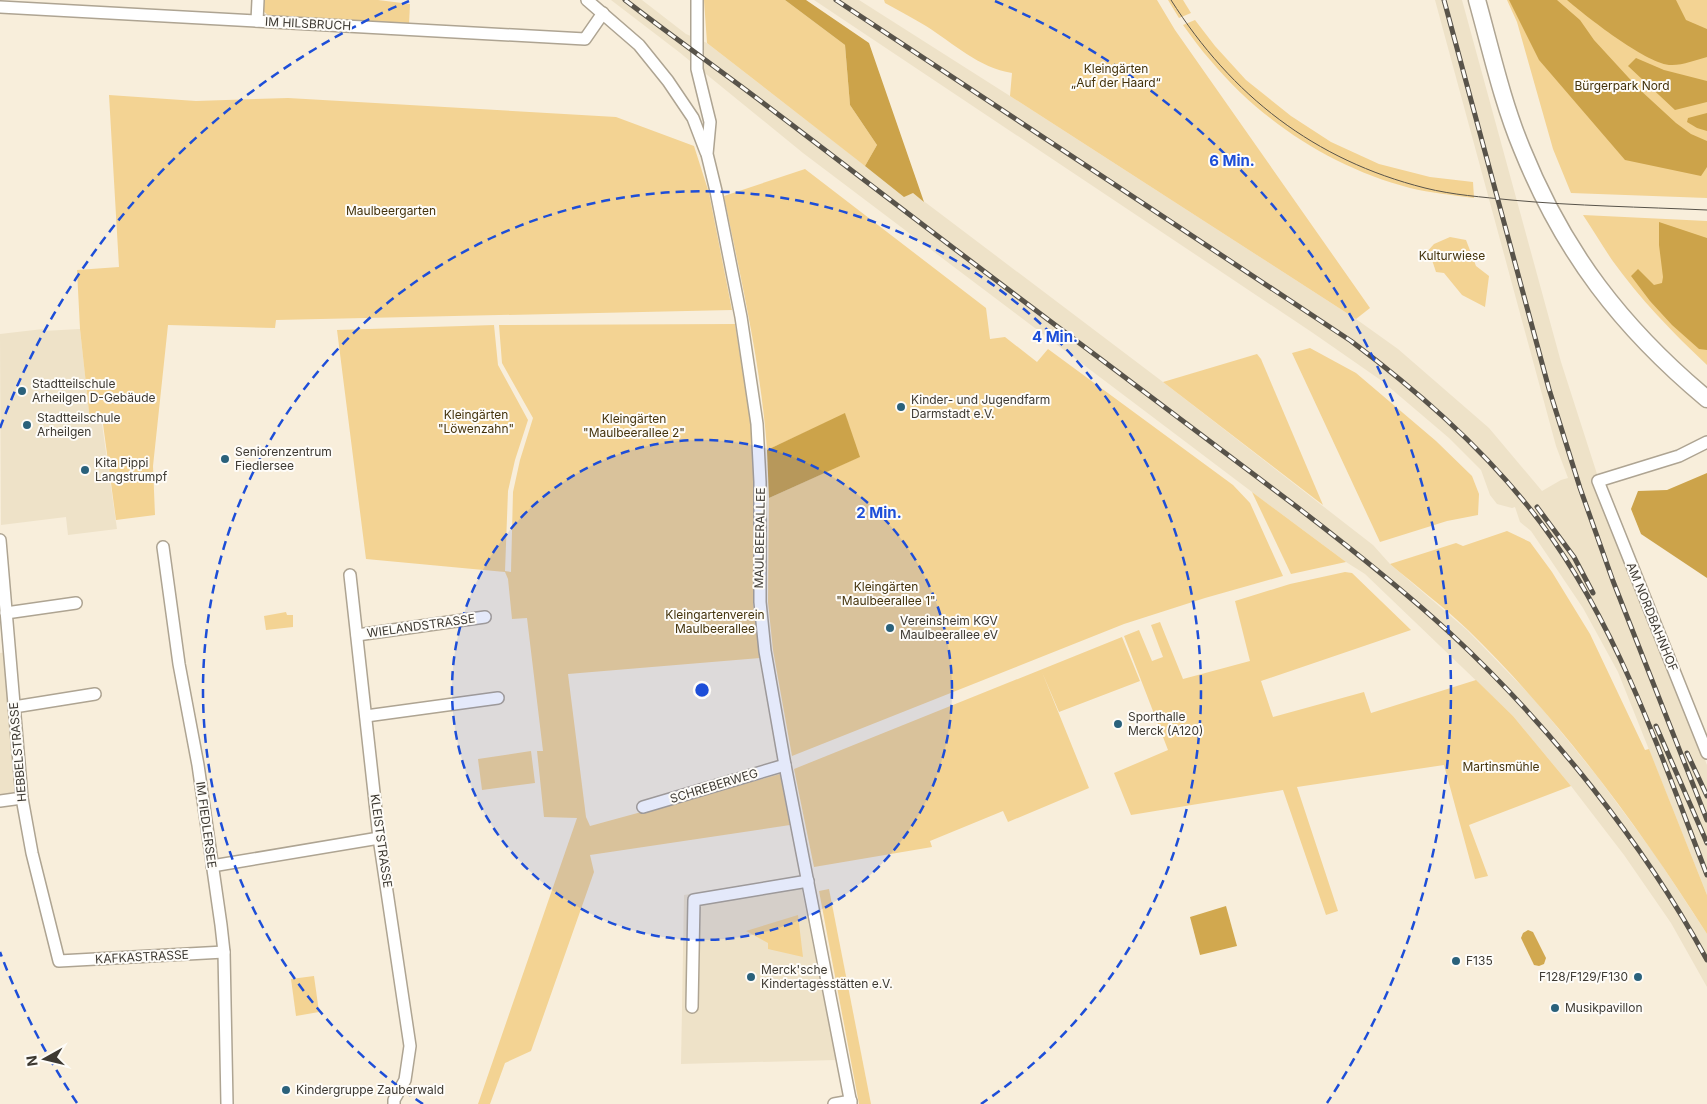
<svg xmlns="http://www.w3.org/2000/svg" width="1707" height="1104" font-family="Inter,sans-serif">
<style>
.built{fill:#eee2c8}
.green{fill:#f3d393}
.forest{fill:#cca34a}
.water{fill:#d1a84f}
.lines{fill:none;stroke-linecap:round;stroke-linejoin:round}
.street-casing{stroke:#aea492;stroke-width:14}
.secondary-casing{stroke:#aea492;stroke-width:19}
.street{stroke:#fff;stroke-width:11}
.secondary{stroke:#fff;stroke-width:16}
.tram{stroke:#58534a;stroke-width:1}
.rail-casing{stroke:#58534a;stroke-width:5}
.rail{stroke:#fefcf8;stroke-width:3;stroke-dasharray:9;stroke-linecap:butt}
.ring{fill:none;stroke:#1d4ed8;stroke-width:2.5;stroke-dasharray:9 6}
.poi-dot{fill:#2a617b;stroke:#fefcf8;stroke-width:2}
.labels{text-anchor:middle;stroke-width:4;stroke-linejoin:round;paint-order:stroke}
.street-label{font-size:12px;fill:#3d3932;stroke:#fefcf8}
.park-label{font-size:12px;fill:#43320b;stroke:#fefcf8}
.poi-label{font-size:12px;fill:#3d3932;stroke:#fefcf8;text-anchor:start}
.centre{fill:#1d4ed8;stroke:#fefcf8;stroke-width:2.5}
.ring-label{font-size:15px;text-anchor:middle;font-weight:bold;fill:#1d4ed8;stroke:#fefcf8;stroke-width:4;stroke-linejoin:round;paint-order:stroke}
</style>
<rect width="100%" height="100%" fill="#f8eedb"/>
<g class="built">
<path d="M611,0H642L686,34L707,43L904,196L913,193L1163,382L1373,545L1390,564L1467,630L1535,700L1597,776L1656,856L1707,934V987L1671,923L1624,855L1571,786L1513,716L1365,574L1346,562L1252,492L803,153L679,52Z"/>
<path d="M814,0H859L1010,96L1356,319L1398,349L1489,428L1542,491L1561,480L1568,478L1556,446L1435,0H1462L1561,362L1597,474L1600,488L1707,765V895L1618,672L1583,608L1531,531L1520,522L1515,507L1512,508L1497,504L1490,495L1481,470L1449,438L1382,381L1313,333Z"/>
<path d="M43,329V331L80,329L90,421L102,424L117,529L68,535L66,517L1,525L0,334Z"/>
<path d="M9,652L22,798L0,801V653Z"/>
<path d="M799,876L836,1060L681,1064L684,895Z"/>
</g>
<g class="green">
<path d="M262,0H378L410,4L409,24L269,16L262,10Z"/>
<path d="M704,0H785L845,45L850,105L877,145L865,166L707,43Z"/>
<path d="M884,0H1157L1175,30L1370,308L1356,319L1010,96L1012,73C979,68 953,43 926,26C913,18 899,11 885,3Z"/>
<path d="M1168,0H1183L1191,13L1179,18Z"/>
<path d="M1507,0H1707V198L1571,193L1553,149L1517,22Z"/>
<path d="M1195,20L1215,46L1246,80L1291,116L1331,142L1379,164L1430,177L1473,182L1474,198C1453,195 1430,193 1410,188C1333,168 1262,122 1211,61C1201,50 1192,37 1183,25Z"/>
<path d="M109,95L196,101L288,98L616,117L694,146L709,193L732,310L276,320L275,328L168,325L153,466L155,515L116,520L103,424L90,421L80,329L77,270L119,267Z"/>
<path d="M805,169L986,308L990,339L1005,337L1037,362L1048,349L1233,485L1250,503L1283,576L1205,598L1124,624L792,756L773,650L768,602L769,498L859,457L845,414L767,450C761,364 741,280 724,196Z"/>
<path d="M1583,215L1707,221V365C1672,332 1640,299 1612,260C1602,245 1593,230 1583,215Z"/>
<path d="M1450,237L1466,240L1476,266L1489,276L1485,307L1462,295L1444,273L1436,272L1431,257L1428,258L1426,253L1434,244Z"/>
<path d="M735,324L751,425L755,482L753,603L760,658L568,674L586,817L590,826L780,774L790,825L590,855L594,872L531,1051L505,1063L490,1104H478L577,818L544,817L537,751H543L527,618L512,619L508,579L505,572L366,559L337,330L494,325L498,365L528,420L515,460L508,491L505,571L511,572L513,492L520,460L533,418L502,363L499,325Z"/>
<path d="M1310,348L1356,373L1436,441L1472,476L1479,494L1478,515L1447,521L1380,542L1292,353Z"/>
<path d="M1257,354L1261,359L1323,505L1163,382Z"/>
<path d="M1252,492L1346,562L1291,574Z"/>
<path d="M1507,531L1530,542L1552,572L1590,634L1645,750L1649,749L1707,895V934C1638,825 1560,720 1468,630C1444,607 1416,586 1390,564L1456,543L1463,546Z"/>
<path d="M1345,572L1352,573L1411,630L1261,681L1273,717L1364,692L1371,713L1476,680L1513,716L1571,786L1469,825L1488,876L1475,879L1444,765L1297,787L1338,911L1326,915L1283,790L1131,815L1114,773L1168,750L1124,636L1139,630L1152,661L1163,657L1151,625L1160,622L1183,679L1250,661L1235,601L1290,584Z"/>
<path d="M286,612L287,615H293V627L266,630L264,616Z"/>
<path d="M1122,637L1140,681L1059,712L1042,672L1089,788L1008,822L1003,811L930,841L932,847L814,867L794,769Z"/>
<path d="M531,751L535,783L482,790L478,759Z"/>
<path d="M829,889L871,1104H859L819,891Z"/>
<path d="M798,915L803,957L768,949V943L746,931Z"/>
<path d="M314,976L319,1012L296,1016L291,979Z"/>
</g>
<g class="forest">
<path d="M785,0H806L869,43L924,202L913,193L904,197L865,166L877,145L850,105L845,45Z"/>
<path d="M1509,0H1557L1580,20L1594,40L1639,89L1676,123L1691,134L1707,141V167L1701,176L1625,160L1539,60Z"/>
<path d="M1567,0H1676L1686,20L1707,29V57C1695,60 1682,66 1669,65C1644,62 1587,17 1567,0Z"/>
<path d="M1636,58L1664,70L1707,81V102L1675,110L1628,66Z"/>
<path d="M1707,113V131L1697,128L1687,122L1688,118Z"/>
<path d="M1659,222L1707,238V350L1699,349L1672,325L1650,301L1631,276L1638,269L1654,285L1662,283L1663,277L1659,245Z"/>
<path d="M845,413L860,457L769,498L767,450Z"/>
<path d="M1707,473V578L1641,534L1631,509L1638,491L1667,490Z"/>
</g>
<g class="water">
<path d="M1226,906L1237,946L1200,955L1190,917Z"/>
<path d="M1528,930L1533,932L1546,958L1544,964L1539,966L1534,965L1521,938L1523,933Z"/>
</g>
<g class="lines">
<g class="street-casing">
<g id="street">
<path d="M587,0L639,45L668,81L693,118L706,152"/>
<path d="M697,0V69L710,122L707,154L716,191L741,317L757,424L760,482V602L765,651L785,765L851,1104"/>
<path d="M0,7L585,39L603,13"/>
<path d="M257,21L258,0"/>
<path d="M1707,442L1679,456L1598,481L1707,753"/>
<path d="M0,540L22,798L32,853L59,961L224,952"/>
<path d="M163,547L179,664L198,765L221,925L224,952L227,1104"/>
<path d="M350,575L379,838L410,1046L405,1080L394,1100V1104"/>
<path d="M6,613L76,603"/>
<path d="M357,635L485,617"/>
<path d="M14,707L95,694"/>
<path d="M366,716L498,698"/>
<path d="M0,801L22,798"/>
<path d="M643,807L785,765"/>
<path d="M212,866L379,838"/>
<path d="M692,1007L694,900L808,881"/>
<path d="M834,1104L851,1101"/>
</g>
</g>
<g class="secondary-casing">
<path id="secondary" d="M1477,0C1491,50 1502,101 1522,149C1564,253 1622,328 1707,399"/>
</g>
<use href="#street" class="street"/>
<use href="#secondary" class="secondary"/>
<path class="tram" d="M1171,0C1232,96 1314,160 1425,188C1453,195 1482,197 1511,200C1576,206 1642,207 1707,210"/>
<g class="rail-casing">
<g id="rail">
<path d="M625,0C677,40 731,78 783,118C888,198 992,278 1098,357C1164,407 1231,457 1297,507C1349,547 1401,588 1450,633C1548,724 1643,842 1707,960"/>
<path d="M836,0L1351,341C1416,390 1476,442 1527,505C1614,613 1658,748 1707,875"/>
<path d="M1444,0L1549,389L1580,488L1613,581L1707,820"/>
<path d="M1537,507L1574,557L1593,593"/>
<path d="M1656,726L1707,843"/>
<path d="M1687,753L1707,796"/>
</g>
</g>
<use href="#rail" class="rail"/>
</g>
<circle cx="702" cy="690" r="250" fill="#1d4ed8" fill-opacity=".12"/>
<g class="ring">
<circle cx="702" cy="690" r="250"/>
<path d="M423 1104A499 499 0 1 1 981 1104"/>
<path d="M77 1103A749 749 0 0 1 0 952M0 428A749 749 0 0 1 409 1M995 1A749 749 0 0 1 1327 1103"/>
</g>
<g class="poi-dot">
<circle cx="22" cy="391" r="5"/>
<circle cx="901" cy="407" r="5"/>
<circle cx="27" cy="425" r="5"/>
<circle cx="225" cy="459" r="5"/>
<circle cx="85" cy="470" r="5"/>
<circle cx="890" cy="628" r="5"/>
<circle cx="1118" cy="724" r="5"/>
<circle cx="1456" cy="961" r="5"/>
<circle cx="751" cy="977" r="5"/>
<circle cx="1638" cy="977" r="5"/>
<circle cx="1555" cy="1008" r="5"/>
<circle cx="286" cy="1090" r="5"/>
</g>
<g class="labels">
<g class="street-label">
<text transform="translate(308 24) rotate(3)" y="4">IM HILSBRUCH</text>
<text transform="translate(760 538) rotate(-89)" y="4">MAULBEERALLEE</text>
<text transform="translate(1652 617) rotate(68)" y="4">AM NORDBAHNHOF</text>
<text transform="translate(421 626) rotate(-8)" y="4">WIELANDSTRASSE</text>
<text transform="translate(18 752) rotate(-95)" y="4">HEBBELSTRASSE</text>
<text transform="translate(714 786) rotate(-17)" y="4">SCHREBERWEG</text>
<text transform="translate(206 825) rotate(82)" y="4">IM FIEDLERSEE</text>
<text transform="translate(381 841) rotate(82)" y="4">KLEISTSTRASSE</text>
<text transform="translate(142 957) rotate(-3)" y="4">KAFKASTRASSE</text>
</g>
<g class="park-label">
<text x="1116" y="73">Kleingärten<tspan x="1116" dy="14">„Auf der Haard“</tspan></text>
<text x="1622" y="90">Bürgerpark Nord</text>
<text x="391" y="215">Maulbeergarten</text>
<text x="1452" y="260">Kulturwiese</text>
<text x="476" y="419">Kleingärten<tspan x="476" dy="14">"Löwenzahn"</tspan></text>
<text x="634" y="423">Kleingärten<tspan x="634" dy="14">"Maulbeerallee 2"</tspan></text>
<text x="886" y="591">Kleingärten<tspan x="886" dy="14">"Maulbeerallee 1"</tspan></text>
<text x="715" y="619">Kleingartenverein<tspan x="715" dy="14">Maulbeerallee</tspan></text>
<text x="1501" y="771">Martinsmühle</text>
</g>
<g class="poi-label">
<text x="32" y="388">Stadtteilschule<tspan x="32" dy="14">Arheilgen D-Gebäude</tspan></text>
<text x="911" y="404">Kinder- und Jugendfarm<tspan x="911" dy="14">Darmstadt e.V.</tspan></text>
<text x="37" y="422">Stadtteilschule<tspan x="37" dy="14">Arheilgen</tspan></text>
<text x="235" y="456">Seniorenzentrum<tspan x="235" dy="14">Fiedlersee</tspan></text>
<text x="95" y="467">Kita Pippi<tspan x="95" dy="14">Langstrumpf</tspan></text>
<text x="900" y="625">Vereinsheim KGV<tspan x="900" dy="14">Maulbeerallee eV</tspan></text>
<text x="1128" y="721">Sporthalle<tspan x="1128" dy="14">Merck (A120)</tspan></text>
<text x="1466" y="965">F135</text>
<text x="761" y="974">Merck'sche<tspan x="761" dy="14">Kindertagesstätten e.V.</tspan></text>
<text x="1628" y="981" text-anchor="end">F128/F129/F130</text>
<text x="1565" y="1012">Musikpavillon</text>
<text x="296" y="1094">Kindergruppe Zauberwald</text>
</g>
</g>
<circle cx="702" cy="690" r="8" class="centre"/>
<g class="ring-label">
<text x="1232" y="166">6 Min.</text>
<text x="1055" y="342">4 Min.</text>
<text x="879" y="518">2 Min.</text>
</g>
<g transform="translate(45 1059) rotate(262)" stroke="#fefcf8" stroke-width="4" paint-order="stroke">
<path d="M0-4L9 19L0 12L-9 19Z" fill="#3d3932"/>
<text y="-8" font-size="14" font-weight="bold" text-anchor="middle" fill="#3d3932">N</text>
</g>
</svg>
